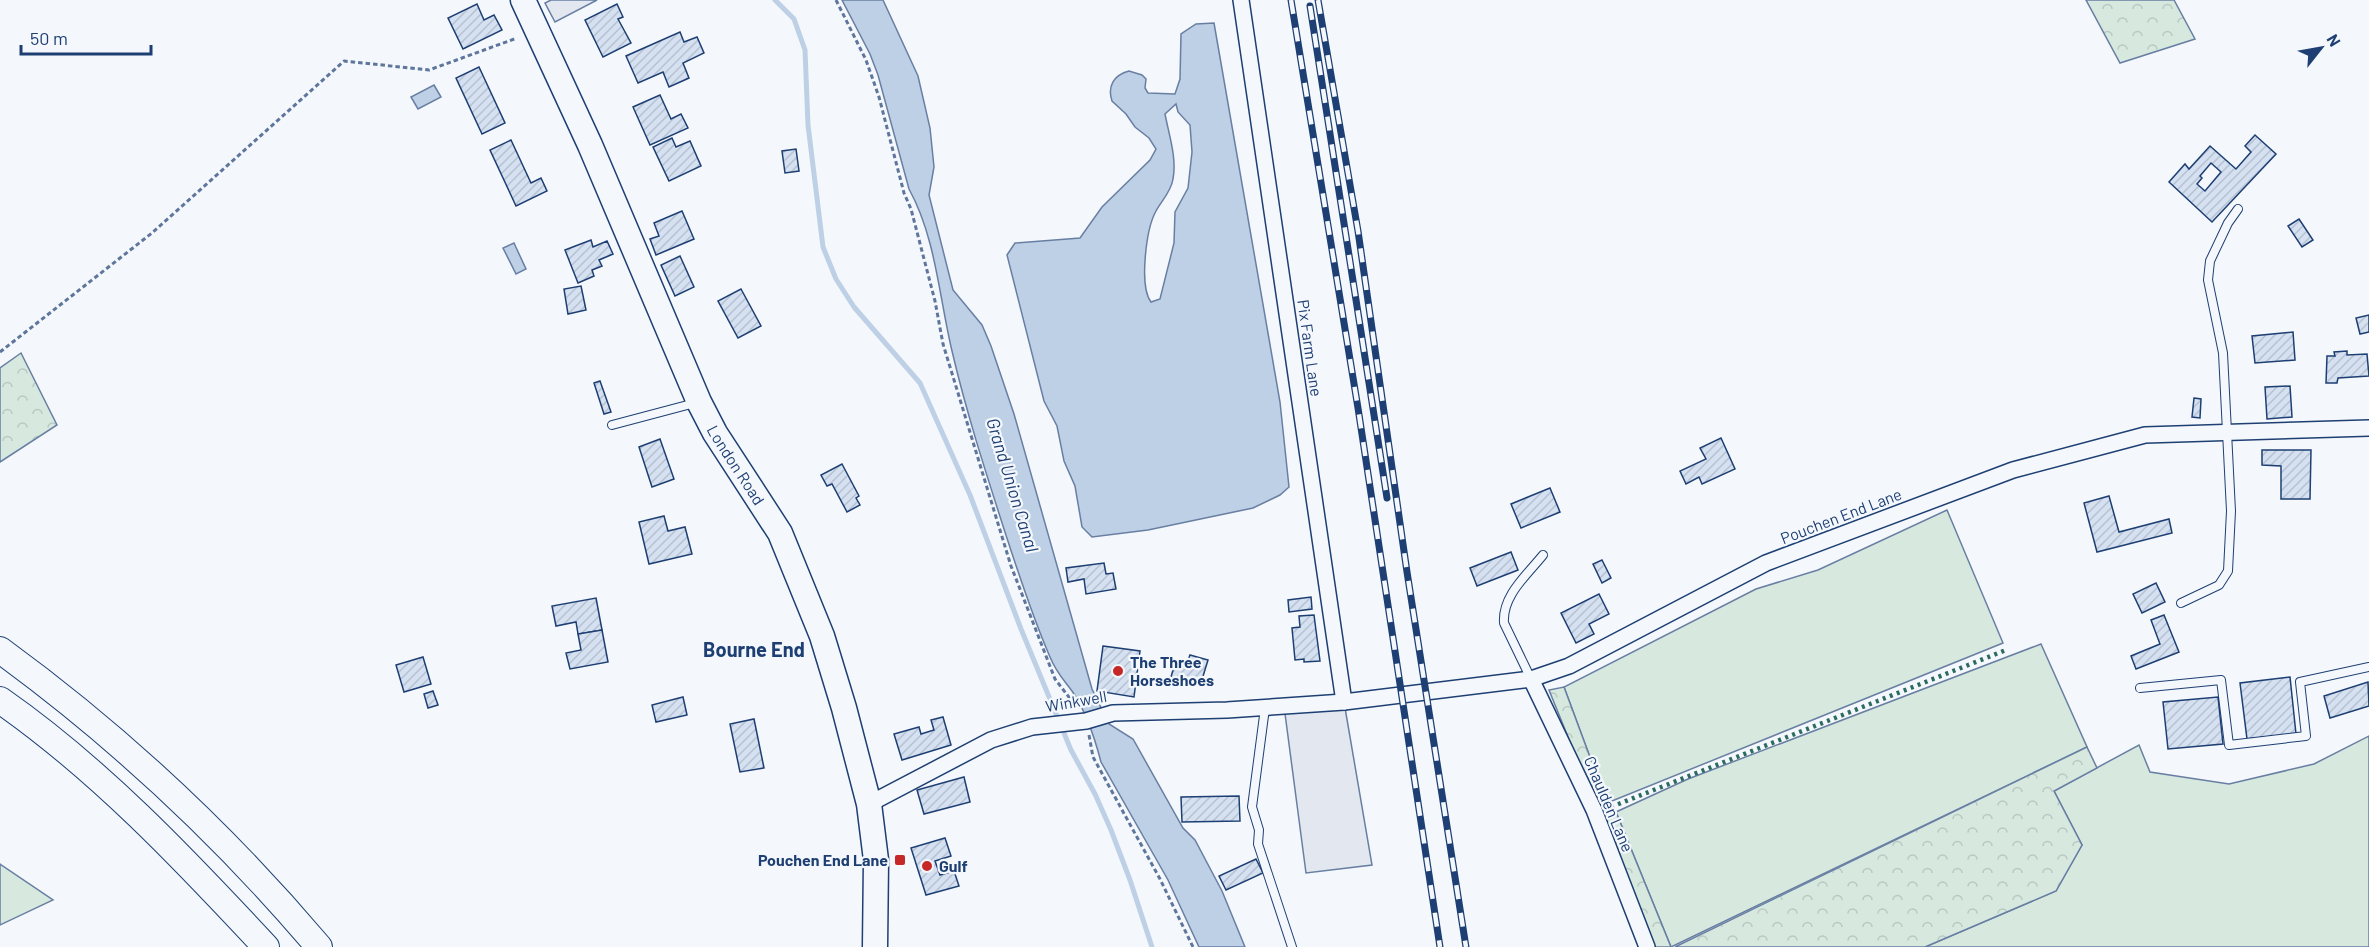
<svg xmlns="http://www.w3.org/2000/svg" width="2369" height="947" font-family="Barlow,sans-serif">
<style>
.green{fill:#d7e8df;stroke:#687fa3;stroke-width:1.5}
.forest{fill:url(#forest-crowns);stroke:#687fa3;stroke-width:1.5}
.parking{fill:#e3e8f0;stroke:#687fa3;stroke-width:1.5}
.water{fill:#bed0e5;stroke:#687fa3;stroke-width:1.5;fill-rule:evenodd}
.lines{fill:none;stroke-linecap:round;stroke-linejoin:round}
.stream{stroke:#bed0e5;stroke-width:5}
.building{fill:url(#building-hatch);stroke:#1d3f73;stroke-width:1.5;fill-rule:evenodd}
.service-casing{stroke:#1d3f73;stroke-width:10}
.minor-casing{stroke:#1d3f73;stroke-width:18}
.primary-casing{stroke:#1d3f73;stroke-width:27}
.trunk-casing{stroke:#1d3f73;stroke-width:28}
.path{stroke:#5e769c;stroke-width:3;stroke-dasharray:4.5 3;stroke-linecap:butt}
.service{stroke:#f4f7fb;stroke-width:8}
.minor{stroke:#f4f7fb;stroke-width:15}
.primary{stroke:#f4f7fb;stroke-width:24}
.trunk{stroke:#f4f7fb;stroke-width:26}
.rail-casing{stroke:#1d3f73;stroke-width:7}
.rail{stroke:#f4f7fb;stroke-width:4.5;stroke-dasharray:14;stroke-linecap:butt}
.hedge{stroke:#2c6c60;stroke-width:4.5;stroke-dasharray:3 4.5;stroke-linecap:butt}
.poi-dot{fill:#c62828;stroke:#f4f7fb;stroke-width:2}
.labels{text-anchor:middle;stroke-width:4.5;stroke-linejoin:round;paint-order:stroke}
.street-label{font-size:16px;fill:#1d3f73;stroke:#f4f7fb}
.poi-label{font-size:16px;font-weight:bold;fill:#1d3f73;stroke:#f4f7fb;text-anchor:start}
.water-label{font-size:18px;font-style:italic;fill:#1d3f73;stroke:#f4f7fb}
.quarter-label{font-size:20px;font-weight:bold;fill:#1d3f73;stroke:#f4f7fb}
</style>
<defs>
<pattern id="forest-crowns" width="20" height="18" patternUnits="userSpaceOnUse" patternTransform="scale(1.5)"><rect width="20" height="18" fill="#d7e8df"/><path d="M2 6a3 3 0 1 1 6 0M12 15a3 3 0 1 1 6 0" fill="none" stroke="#b8c8c3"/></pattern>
<pattern id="building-hatch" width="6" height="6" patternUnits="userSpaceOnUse" patternTransform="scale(1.5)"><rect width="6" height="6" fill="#d5e0f0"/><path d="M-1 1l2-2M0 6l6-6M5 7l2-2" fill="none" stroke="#b6c1d1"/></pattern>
</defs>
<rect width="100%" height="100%" fill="#f4f7fb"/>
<g class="green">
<path d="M1947,510L2003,643L1607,803L1564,687L1756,589L1818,570Z"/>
<path d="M2041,644L2087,747L1671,947L1616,812L1688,779Z"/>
<path d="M2369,736V947H1925L2056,891L2082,845L2054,791L2139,745L2150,772L2229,784L2314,764Z"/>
<path d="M0,864L53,900L0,925Z"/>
</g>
<g class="forest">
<path d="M2086,0H2174L2195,39L2120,63Z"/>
<path d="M21,353L57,425L0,462V368Z"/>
<path d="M1564,687L1607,803L1616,812L1671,947H1653L1549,690Z"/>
<path d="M2087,747L2097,768L2054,791L2082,845L2056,891L1925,947H1675Z"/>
</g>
<g class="parking">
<path d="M551,0H597L555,22L545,3Z"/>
<path d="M1344,702L1372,865L1306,873L1284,706Z"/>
</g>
<g class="water">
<path d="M842,0H883L918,76L930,128L934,167L929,195L953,290L982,325L991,346L1014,414L1092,689L1109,724L1133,739L1183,828L1195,840L1222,891L1245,947H1199L1168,880L1101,762C1095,739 1086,711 1072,691C1063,679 1056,672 1050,657C1032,616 1018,572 1004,529C985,470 966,411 952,351C939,297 936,238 909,189L878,75L870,54Z"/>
<path d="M1214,23L1280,402L1289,487L1280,495L1253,508L1148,530L1092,537L1082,527L1075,486L1064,461L1057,426L1044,401L1007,255L1015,243L1080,238L1102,207L1150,160L1156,149L1149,138L1135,127L1126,114L1112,101C1107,86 1114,75 1129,71L1142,75L1146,79L1145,88L1148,93L1175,94L1180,79L1181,34L1196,24ZM1176,104L1178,112L1190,125L1192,152L1188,188L1175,212L1174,243L1160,299L1151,302C1139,286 1146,229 1156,211C1162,200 1171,192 1173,179C1177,158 1169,135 1165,114Z"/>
<path d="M434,85L441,97L418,109L411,97Z"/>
<path d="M514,243L526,269L516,274L503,248Z"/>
</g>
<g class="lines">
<path class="stream" d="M775,0L794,19L805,50L808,125L823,247L836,279L854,307L920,383L970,495L1021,629L1071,750L1095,794L1111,830L1130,880L1152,947"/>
</g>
<g class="building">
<path d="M477,4L484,20L494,15L502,30L463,49L448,18Z"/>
<path d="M617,4L623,17L618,19L631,43L603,57L585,20Z"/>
<path d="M680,32L684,42L697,37L704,53L683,63L689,78L669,87L663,72L638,83L626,56Z"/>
<path d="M479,67L505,123L482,134L456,78Z"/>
<path d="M660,95L671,119L681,114L688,128L650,145L633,107Z"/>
<path d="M2255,135L2276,154L2212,222L2169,182L2185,164L2189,169L2210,146L2236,169L2251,152L2245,146ZM2211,163L2221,172L2205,191L2197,184L2202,178L2200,176Z"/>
<path d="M672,138L676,147L690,141L701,166L669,181L653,147Z"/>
<path d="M511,140L531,183L541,178L547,191L516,206L490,150Z"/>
<path d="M796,149L799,171L785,173L782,151Z"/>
<path d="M682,211L694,239L656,255L650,239L659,236L654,223Z"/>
<path d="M2299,219L2313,240L2302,247L2288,226Z"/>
<path d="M591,240L593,247L607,241L613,254L599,260L602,266L592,270L594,276L578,283L565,250Z"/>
<path d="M680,256L694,287L675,296L661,265Z"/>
<path d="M581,286L586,310L568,314L564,289Z"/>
<path d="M741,289L761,326L738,338L718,301Z"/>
<path d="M2369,315V332L2360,334L2356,318Z"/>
<path d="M2293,332L2295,360L2255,363L2252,336Z"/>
<path d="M2347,351V355L2367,354L2369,376L2338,378L2337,383H2326L2327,356H2335L2334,352Z"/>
<path d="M600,381L611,412L604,414L594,383Z"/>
<path d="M2290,386L2292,417L2267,419L2265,387Z"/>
<path d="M2194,398L2201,399L2200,418L2192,417Z"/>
<path d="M1721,438L1735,469L1702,484L1699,477L1686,484L1680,471L1706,459L1700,448Z"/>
<path d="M660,439L674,479L652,487L639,447Z"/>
<path d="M2262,450H2311L2310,499H2281V466L2262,465Z"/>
<path d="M842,464L859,496L856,498L860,505L847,512L832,484L827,486L821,475Z"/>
<path d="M1550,488L1560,512L1521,528L1511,504Z"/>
<path d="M2109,496L2119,532L2169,519L2172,533L2097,552L2084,503Z"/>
<path d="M664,516L668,531L685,527L692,554L649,564L639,522Z"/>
<path d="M1511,552L1518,570L1477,586L1470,568Z"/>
<path d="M1602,560L1611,578L1602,583L1593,564Z"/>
<path d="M1104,563L1106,574L1113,573L1116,589L1086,594L1084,579L1068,582L1066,568Z"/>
<path d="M2156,583L2165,602L2142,613L2133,594Z"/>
<path d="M1599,594L1609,614L1589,624L1594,634L1576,643L1561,613Z"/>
<path d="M1311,597L1312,609L1289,612L1288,600Z"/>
<path d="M596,598L602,630L578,634L576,622L556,626L552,606Z"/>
<path d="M1314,615L1320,661L1304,662V659L1295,660L1292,628L1300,627L1299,616Z"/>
<path d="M2164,615L2179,652L2136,669L2131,656L2160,644L2151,620Z"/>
<path d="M602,630L608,662L570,669L566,653L581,650L578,634Z"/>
<path d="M1103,646L1140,651L1134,697L1097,691Z"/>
<path d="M1190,655L1208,660L1200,686L1171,677L1175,663L1186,666Z"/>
<path d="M423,657L431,684L404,692L396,665Z"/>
<path d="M2290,677L2296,734L2247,739L2240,683Z"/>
<path d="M2368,682L2369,706L2330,718L2324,696Z"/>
<path d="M433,691L438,705L428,708L424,694Z"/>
<path d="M683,697L687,715L656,722L652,705Z"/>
<path d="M2218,697L2223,744L2168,749L2163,702Z"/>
<path d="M943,717L951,745L902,760L894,734L919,727L921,734L934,730L931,720Z"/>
<path d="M754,719L764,768L740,772L730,724Z"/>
<path d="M964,777L970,802L924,814L917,790Z"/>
<path d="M1239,796L1240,821L1182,822L1181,797Z"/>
<path d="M945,838L951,856L935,861L940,875L954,871L959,886L926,895L911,848Z"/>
<path d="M1256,859L1263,873L1226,890L1219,876Z"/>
</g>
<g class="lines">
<g class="service-casing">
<g id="service">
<path d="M612,425L695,403"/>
<path d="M2181,603L2219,585L2228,571L2231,511L2223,353L2208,280L2210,261L2228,223L2238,209"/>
<path d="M1531,679L1504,623C1502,596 1526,576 1543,555"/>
<path d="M2140,688L2221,680L2229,745L2306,736L2300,682L2369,667"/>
<path d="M1265,708L1252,807L1259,830L1258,844L1292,947"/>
</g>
</g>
<g class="minor-casing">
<g id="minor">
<path d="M1241,0L1344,702"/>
<path d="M1531,679L1594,810L1647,947"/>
<path d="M869,804L991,740L1032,727L1086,721L1113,713L1227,710L1344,702L1531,679L1569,666L1766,563L2013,470L2145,435L2369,428"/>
</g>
</g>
<g class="primary-casing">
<g id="primary">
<path id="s1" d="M523,0L590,145L699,402L715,433L780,533L822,636L844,708L869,804L876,860L875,947"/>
</g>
</g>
<g class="trunk-casing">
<g id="trunk">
<path d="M0,650C118,736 225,836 319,947"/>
<path d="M0,700C99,769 184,859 266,947"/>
</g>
</g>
<g class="path">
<path d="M836,0L866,60L879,97L904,193L911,209L935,301L943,344L1011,566L1055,679L1075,705"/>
<path d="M0,352L152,233L344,61L429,70L517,38"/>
<path d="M1089,735L1093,757L1160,879L1193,947"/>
</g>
<use href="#service" class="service"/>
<use href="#minor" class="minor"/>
<use href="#primary" class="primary"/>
<use href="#trunk" class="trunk"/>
<g class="rail-casing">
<g id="rail">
<path d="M1291,0L1358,408L1440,947"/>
<path d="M1318,0L1358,231L1407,572L1466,947"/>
<path d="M1310,6L1387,498"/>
</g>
</g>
<use href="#rail" class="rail"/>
<path class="hedge" d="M1611,807L2006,650"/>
</g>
<g class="poi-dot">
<circle cx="1118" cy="671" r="6"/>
<rect x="894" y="854" width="12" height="12" rx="3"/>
<circle cx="927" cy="866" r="6"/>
</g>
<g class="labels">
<g class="street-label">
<text transform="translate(1310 348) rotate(82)" y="6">Pix Farm Lane</text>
<text dy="6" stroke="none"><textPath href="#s1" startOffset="512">London Road</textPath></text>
<text transform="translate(1841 516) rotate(-21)" y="6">Pouchen End Lane</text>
<text transform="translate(1076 701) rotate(-10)" y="6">Winkwell</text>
<text transform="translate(1609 804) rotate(67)" y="6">Chaulden Lane</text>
</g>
<g class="poi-label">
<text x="1130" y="668">The Three<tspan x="1130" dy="18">Horseshoes</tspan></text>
<text x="888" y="866" text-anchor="end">Pouchen End Lane</text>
<text x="939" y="872">Gulf</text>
</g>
<g class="water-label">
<text transform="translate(1012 485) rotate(73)" y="6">Grand Union Canal</text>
</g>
<g class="quarter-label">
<text x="754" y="657">Bourne End</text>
</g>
</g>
<g transform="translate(2321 48) rotate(59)" stroke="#f4f7fb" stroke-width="4.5" paint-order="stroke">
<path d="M0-4.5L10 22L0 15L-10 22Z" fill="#1d3f73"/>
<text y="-9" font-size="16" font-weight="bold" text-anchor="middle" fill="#1d3f73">N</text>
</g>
<path d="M21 45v9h130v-9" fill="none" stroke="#1d3f73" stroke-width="3"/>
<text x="30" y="45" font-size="18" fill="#1d3f73" stroke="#f4f7fb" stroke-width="4.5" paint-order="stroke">50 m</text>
</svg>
